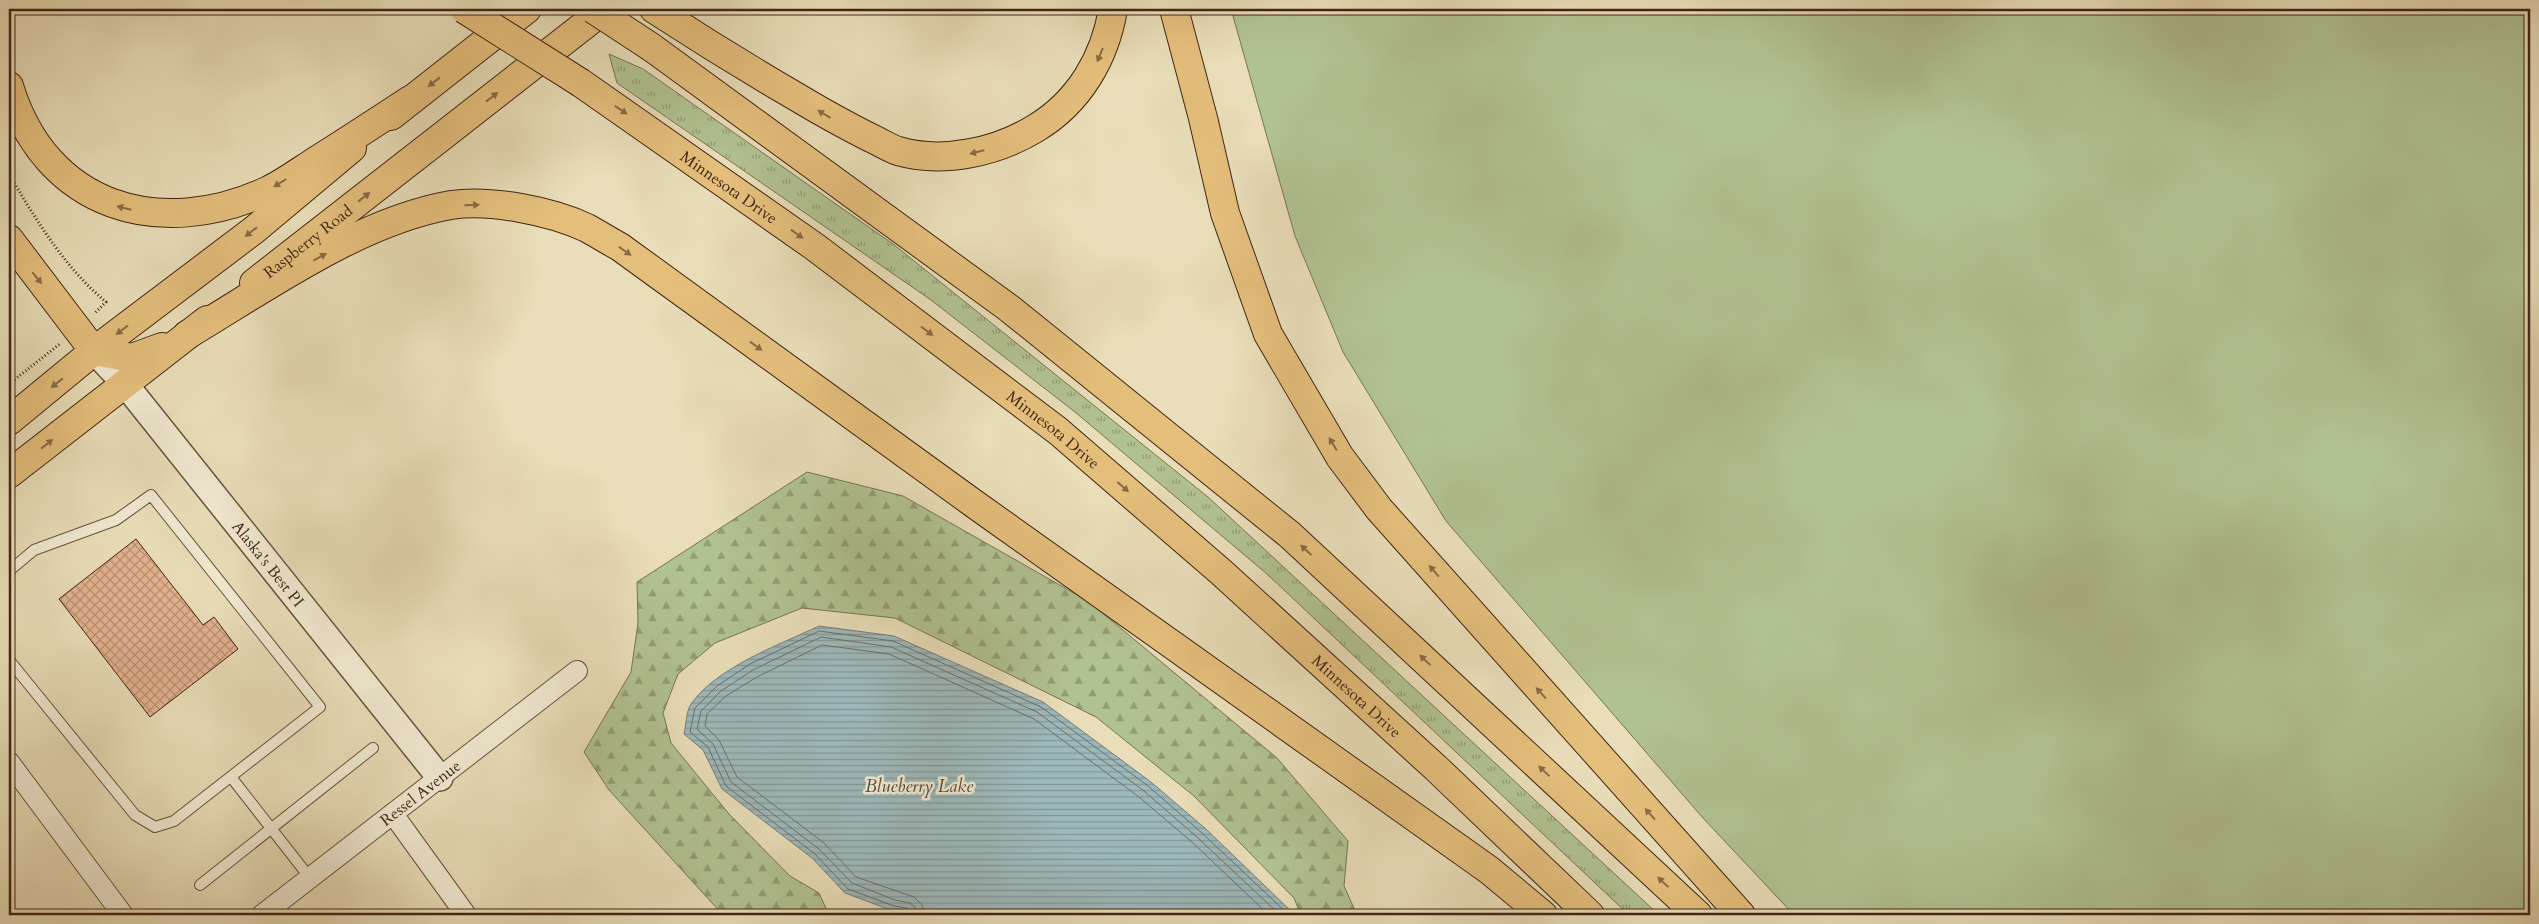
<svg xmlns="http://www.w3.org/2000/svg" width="2539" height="924" font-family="Cardo,serif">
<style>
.grass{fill:url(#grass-tufts);stroke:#797454}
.forest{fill:url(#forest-firs);stroke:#797454}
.park{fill:#b1c292;stroke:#797454}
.water{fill:url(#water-rules);stroke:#787e79}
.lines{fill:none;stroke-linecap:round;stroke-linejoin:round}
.shore{stroke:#6f6f68;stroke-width:1}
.building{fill:url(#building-cross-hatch);stroke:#412515}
.service-casing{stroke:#6b533e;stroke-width:12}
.minor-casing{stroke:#6b533e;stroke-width:22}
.tertiary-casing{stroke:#6b533e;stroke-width:28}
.primary-casing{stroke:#412515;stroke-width:30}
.motorway-casing{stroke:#412515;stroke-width:30}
.path{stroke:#412515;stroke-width:3;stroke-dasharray:1 2.5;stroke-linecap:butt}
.service{stroke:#f1ead2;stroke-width:10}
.minor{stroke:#f1ead2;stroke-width:20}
.tertiary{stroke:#f1ead2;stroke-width:25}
.primary{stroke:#e4bf7c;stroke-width:28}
.motorway{stroke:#e4bf7c;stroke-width:28}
.motorway-bridge-casing{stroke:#412515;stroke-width:30;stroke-linecap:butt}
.motorway-bridge{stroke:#e4bf7c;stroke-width:28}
.oneway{fill:#8a6a43}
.labels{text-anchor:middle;stroke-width:5;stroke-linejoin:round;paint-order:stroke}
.street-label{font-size:16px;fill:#412515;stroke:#f1ead2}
.water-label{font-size:18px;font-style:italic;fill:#584a3e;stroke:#f1ead2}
</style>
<defs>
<pattern id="grass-tufts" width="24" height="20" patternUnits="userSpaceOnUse" patternTransform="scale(1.25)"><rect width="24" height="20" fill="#b1c292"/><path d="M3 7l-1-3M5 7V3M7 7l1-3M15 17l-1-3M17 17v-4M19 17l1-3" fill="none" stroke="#929d76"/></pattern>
<pattern id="forest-firs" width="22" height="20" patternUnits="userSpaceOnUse" patternTransform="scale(1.25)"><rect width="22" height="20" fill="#b1c292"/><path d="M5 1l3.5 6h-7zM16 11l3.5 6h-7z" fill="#929d76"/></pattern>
<pattern id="water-rules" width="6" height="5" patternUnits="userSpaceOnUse" patternTransform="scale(1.25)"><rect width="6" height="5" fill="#9db9bb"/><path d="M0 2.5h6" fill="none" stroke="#829697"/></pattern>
<pattern id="building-cross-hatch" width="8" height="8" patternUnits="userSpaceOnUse" patternTransform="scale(1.25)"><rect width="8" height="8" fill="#e3b38f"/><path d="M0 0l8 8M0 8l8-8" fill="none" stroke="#ba9174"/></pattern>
</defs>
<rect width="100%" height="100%" fill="#e9deb9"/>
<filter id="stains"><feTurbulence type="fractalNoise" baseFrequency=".004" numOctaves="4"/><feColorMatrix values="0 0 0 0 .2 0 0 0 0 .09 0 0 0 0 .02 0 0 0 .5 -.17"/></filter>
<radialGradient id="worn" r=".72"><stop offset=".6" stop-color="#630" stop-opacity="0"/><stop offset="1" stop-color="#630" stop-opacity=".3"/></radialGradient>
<path class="grass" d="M609,54L643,69L893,244L1208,497L1659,915H1629L1267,574L1075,412L931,300L617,83Z"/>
<path class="forest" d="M807,472L903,496L1088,601L1277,758L1348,841L1344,886L1357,915H1301L1294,898L1194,796L1096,717L895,618L802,608L715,643L678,674L663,713L671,743L729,814L790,876L819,893L829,915H723L609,790L584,752L631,672L638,623L637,582Z"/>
<path class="park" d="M1231,9H2530V915H1794L1703,818L1446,521L1343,352L1295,236Z"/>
<path class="water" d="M819,626L894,636L1043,702L1151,782L1206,829L1295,915H919L893,911L845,893L812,858L722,789L703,750L684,734C686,726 686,711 691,704C717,667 779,645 819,626Z"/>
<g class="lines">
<g class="shore">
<path d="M911,915L907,908L894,906L848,889L815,854L726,786L708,747L690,732L695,708L717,686L750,664L819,631L893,641L1041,707L1148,786L1202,833L1289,915"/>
<path d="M917,915L915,907L910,903L895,900L852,883L819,849L731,782L713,744L697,729L701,711L721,691L753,670L821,637L891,647L1037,712L1144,791L1198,838L1280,915"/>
<path d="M924,915L922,905L914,897L856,877L824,843L737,777L719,740L705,726L707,714L726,696L757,677L822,645L889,654L1034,719L1139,797L1193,843L1269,915"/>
</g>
</g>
<path class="building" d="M136,539L203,625L214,617L238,649L150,717L59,599Z"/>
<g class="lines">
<g class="service-casing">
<g id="service">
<path d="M9,571L34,550L116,520L151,495L320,707L174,821L155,827L135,815L9,660"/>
<path d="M231,777L310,878"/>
<path d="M200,885L373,748"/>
</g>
</g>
<g class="minor-casing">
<g id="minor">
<path d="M9,762L123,915"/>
<path d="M393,814L466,915"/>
<path id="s1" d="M262,915L577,671"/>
</g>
</g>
<g class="tertiary-casing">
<g id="tertiary">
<path id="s2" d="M94,351L125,384L440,778"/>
</g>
</g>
<g class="primary-casing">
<g id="primary">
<path d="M391,116L527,9"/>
<path id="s3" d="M254,283L605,9"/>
<path d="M94,351L132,358L162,347"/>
<path d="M9,421L94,351L254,230L352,148"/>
<path d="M9,474L207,320"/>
</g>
</g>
<g class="motorway-casing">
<g id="motorway">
<path d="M654,9C700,39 747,68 795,96C820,111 845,125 871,138C880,142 889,148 898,151C943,164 997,152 1036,128C1079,102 1105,58 1113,9"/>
<path d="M1174,9L1203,118L1225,213L1268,334L1340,457L1379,509L1741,915"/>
<path d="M651,47L1010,309L1290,535L1698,915"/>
<path id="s4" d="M581,83L815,247L1058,431L1221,572L1436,768L1590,915"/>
<path d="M9,86C46,208 160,241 269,190C285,182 300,171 314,162C346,142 378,121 410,100"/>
<path d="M9,239L94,351"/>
<path d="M187,335C266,288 359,221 451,205C490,199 551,211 587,228C598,234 609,241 620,247L973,503L1489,870L1543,915"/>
</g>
</g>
<g class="path">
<path d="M9,174C36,220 65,268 106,302L94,314"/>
<path d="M9,384L61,343"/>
</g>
<use href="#service" class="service"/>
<use href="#minor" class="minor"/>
<use href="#tertiary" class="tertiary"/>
<use href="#primary" class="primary"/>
<use href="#motorway" class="motorway"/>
<g class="motorway-bridge-casing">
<g id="motorway-bridge">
<path d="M464,9L581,83"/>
<path d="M593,9L651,47"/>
</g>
</g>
<use href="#motorway-bridge" class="motorway-bridge"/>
</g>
<defs><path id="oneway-solid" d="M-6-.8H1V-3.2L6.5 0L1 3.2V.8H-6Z" transform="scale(1.25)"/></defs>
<g class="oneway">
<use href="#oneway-solid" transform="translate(1100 55) rotate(112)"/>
<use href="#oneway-solid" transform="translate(434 82) rotate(142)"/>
<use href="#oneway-solid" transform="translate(492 97) rotate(-38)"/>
<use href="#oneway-solid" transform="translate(621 110) rotate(34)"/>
<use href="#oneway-solid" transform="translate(824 114) rotate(-149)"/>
<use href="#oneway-solid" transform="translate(977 152) rotate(166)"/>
<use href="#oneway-solid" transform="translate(280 183) rotate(148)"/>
<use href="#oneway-solid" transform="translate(364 197) rotate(-38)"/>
<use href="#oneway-solid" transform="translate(472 205) rotate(-1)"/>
<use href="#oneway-solid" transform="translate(124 208) rotate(-166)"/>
<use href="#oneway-solid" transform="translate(251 232) rotate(142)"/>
<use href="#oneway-solid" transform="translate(797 234) rotate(36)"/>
<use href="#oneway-solid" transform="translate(625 251) rotate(35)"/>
<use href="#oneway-solid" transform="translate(320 257) rotate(-29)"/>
<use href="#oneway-solid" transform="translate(37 278) rotate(51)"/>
<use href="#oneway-solid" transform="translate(122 330) rotate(143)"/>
<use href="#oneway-solid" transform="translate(927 331) rotate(37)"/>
<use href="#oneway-solid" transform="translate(756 346) rotate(36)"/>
<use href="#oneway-solid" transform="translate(57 383) rotate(142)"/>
<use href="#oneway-solid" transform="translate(47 444) rotate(-38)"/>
<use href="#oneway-solid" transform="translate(1333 444) rotate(-121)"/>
<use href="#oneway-solid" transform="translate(1123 487) rotate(41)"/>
<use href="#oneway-solid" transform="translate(1306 550) rotate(-137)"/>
<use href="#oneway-solid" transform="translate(1434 571) rotate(-131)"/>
<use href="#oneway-solid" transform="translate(1425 660) rotate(-137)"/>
<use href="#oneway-solid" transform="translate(1541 693) rotate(-132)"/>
<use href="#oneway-solid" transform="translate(1544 771) rotate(-137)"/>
<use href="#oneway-solid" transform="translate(1650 814) rotate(-132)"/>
<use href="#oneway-solid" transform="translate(1663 882) rotate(-137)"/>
</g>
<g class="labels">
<g class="street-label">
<text dy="6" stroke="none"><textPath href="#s4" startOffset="181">Minnesota Drive</textPath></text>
<text dy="6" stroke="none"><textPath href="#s3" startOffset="68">Raspberry Road</textPath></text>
<text dy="6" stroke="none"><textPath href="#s4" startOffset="586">Minnesota Drive</textPath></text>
<text dy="6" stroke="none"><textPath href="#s2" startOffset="275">Alaska's Best PI</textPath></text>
<text dy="6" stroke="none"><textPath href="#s4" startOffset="990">Minnesota Drive</textPath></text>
<text dy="6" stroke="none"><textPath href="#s1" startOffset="200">Ressel Avenue</textPath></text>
</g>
<g class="water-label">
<text x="919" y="792">Blueberry Lake</text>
</g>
</g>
<rect width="2539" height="924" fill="none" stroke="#e9deb9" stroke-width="30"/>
<rect x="10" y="10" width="2519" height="904" fill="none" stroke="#412515" stroke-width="2.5"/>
<rect x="15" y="15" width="2509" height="894" fill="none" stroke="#412515"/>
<rect width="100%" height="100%" filter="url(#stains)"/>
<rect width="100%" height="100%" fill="url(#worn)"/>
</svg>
